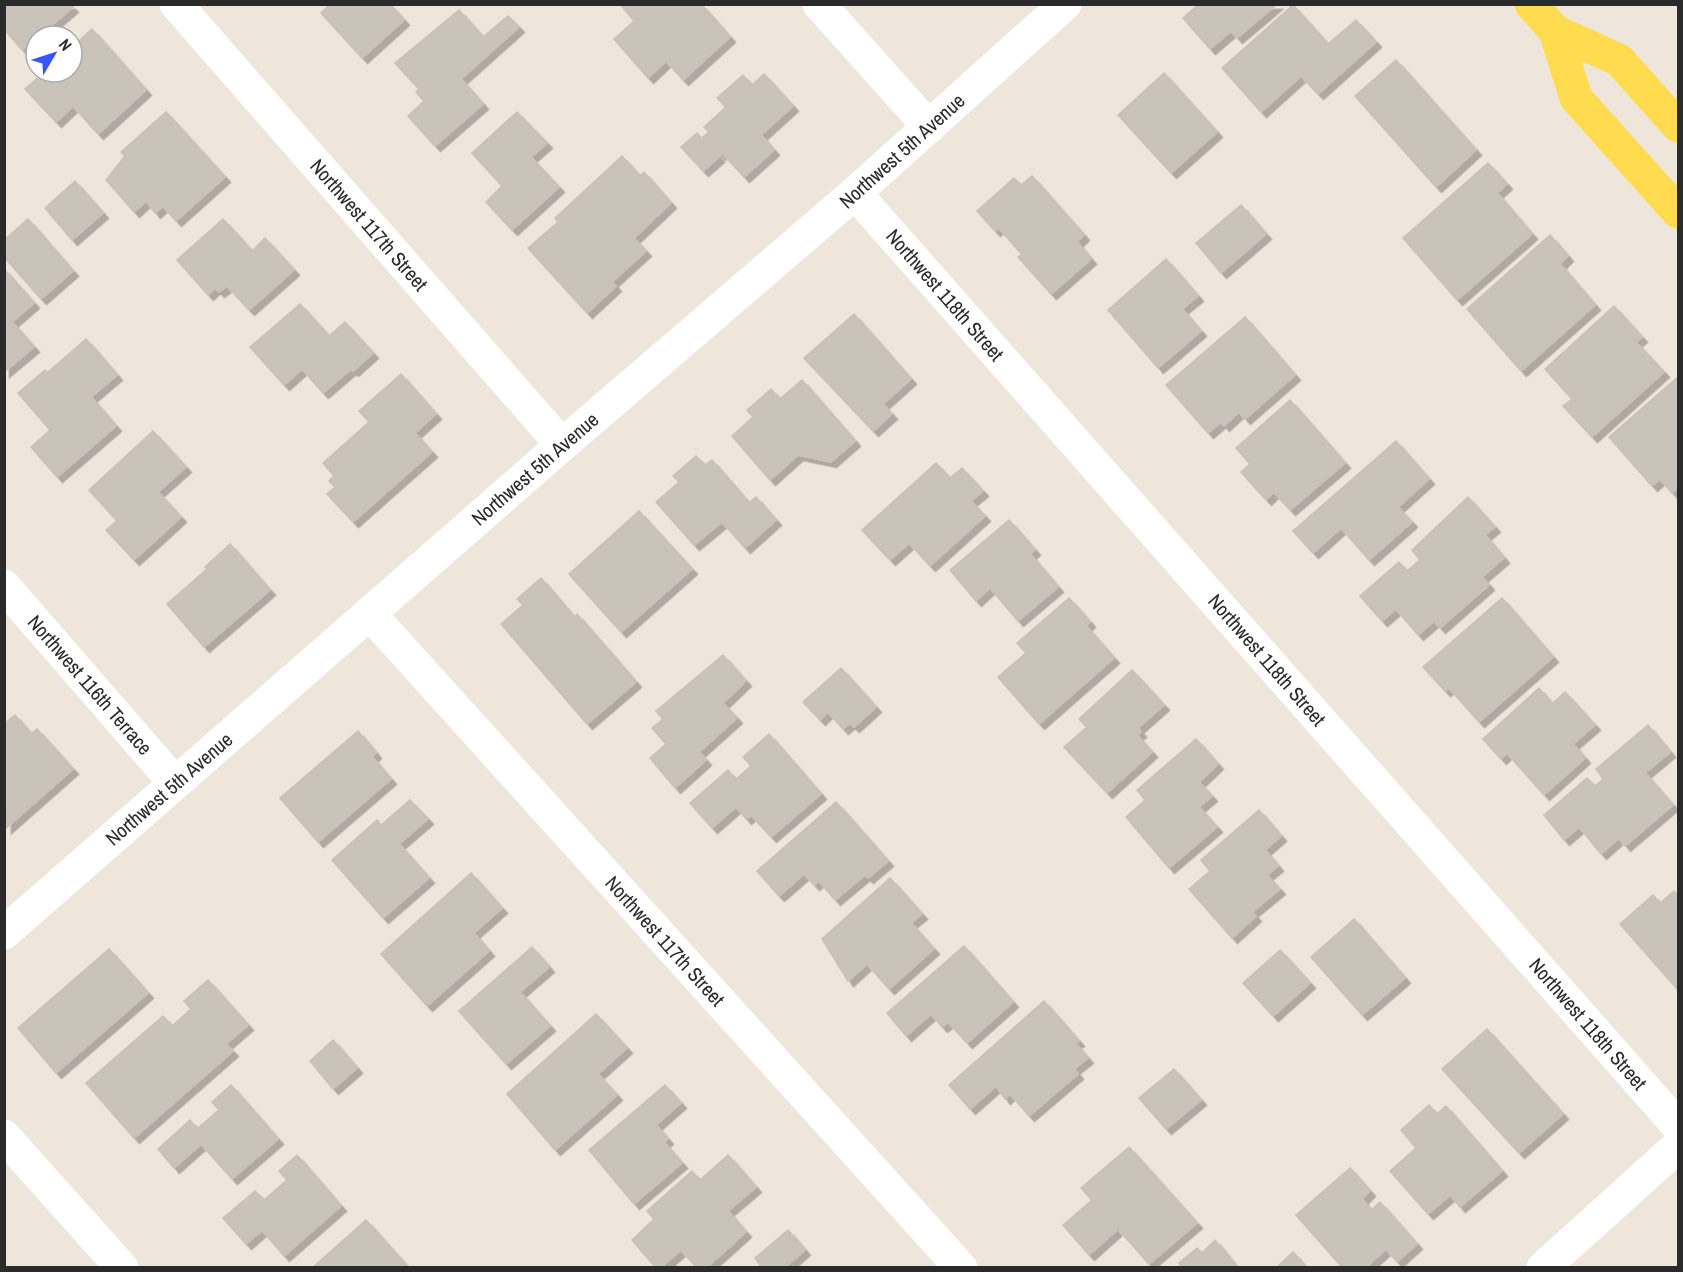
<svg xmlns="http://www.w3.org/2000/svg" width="1683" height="1272" font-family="'Archivo Narrow',sans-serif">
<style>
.building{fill:#c9c3ba;stroke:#c9c2b4;stroke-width:1.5;filter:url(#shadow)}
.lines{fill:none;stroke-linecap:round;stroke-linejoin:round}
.minor{stroke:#fff;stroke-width:33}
.major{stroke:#ffdb4f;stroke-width:33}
.labels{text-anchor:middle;stroke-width:4.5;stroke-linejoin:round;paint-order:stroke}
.street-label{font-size:20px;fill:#2a2a2a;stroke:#fff}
</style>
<defs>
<filter id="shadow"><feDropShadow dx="5.5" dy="5.5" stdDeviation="0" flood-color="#0004"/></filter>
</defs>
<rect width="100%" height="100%" fill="#eee6db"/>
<g class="building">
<path d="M4,4H70L73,7L39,36H36V38L22,50L4,29Z"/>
<path d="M330,4H390L404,20L362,58L321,13Z"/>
<path d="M620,4H701L730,37L683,80L666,61L648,78L614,39L634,21Z"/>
<path d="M1199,4H1277L1237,38L1231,31L1210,49L1183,18Z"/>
<path d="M1293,5L1328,44L1356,20L1376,42L1318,94L1301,76L1261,112L1222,68Z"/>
<path d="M459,10L483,37L508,16L519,27L461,79L483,104L435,146L408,116L424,101L416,92L419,89L395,63Z"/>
<path d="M92,29L146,90L98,134L73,106L56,122L25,89L44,72H72V47Z"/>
<path d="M1396,60L1476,150L1436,187L1355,96Z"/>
<path d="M1164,73L1217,132L1171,173L1118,115Z"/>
<path d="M764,74L793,106L761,135L774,150L744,177L722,153L720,155L703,137L709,132L704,127L726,107L717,98L743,75L752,85Z"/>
<path d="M166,112L225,177L176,221L163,206L155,213L146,201L134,212L106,180L125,156L121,152Z"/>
<path d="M517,112L547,143L531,157L559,187L512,230L486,202L502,186L472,153Z"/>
<path d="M697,133L719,157L703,171L681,147Z"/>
<path d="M622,156L640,176L644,172L671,203L634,238L646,251L612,282L616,286L587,313L528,248L558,222L555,218Z"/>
<path d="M1488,163L1507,184L1497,193L1532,234L1457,300L1403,238Z"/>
<path d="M1032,176L1084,235L1077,242L1091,259L1051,294L1018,257L1022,255L999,228L995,231L977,211L1014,178L1021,185Z"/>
<path d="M75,181L103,213L72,240L45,208Z"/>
<path d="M1241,205L1266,234L1221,273L1196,243Z"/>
<path d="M28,219L73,271L41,299L4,257V240Z"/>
<path d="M223,219L252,251L265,238L294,270L249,310L227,286L219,292L215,288L208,295L177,260Z"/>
<path d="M1550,235L1568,256L1560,264L1595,305L1521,371L1467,309Z"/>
<path d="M1166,259L1198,296L1182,309L1201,331L1158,368L1108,310Z"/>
<path d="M4,269L34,303L12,322L34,347L4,372Z"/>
<path d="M300,304L329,336L345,322L373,353L353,371L351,369L323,393L302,369L284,385L250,347Z"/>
<path d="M1614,306L1642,337L1636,342L1664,372L1592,437L1563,406L1572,399L1545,369Z"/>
<path d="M854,314L911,379L883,404L892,414L873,431L804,358Z"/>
<path d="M1245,317L1295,375L1245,419L1239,412L1224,426L1221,422L1208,433L1166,385Z"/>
<path d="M86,339L117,375L91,397L116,426L57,477L31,447L50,430L18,393L45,370L47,373Z"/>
<path d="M401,374L436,414L415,433L432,452L353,522L327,494L335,487L329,481L334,476L323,463L369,422L359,411Z"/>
<path d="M1678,377V487L1672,493L1660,479L1652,486L1609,437Z"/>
<path d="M802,380L855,441L831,462L798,455L770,480L732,436L753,417L747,410L771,389L780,399Z"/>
<path d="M1290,400L1345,463L1290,510L1274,492L1266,500L1241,472L1250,464L1236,448Z"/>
<path d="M153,431L186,467L158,492L181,517L134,560L106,530L117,521L89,490Z"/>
<path d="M1396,441L1429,479L1398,507L1412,522L1369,560L1341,528L1313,553L1293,531Z"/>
<path d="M696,456L705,465L712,460L749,503L756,497L776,520L745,548L722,522L694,545L656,502L679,482L673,476Z"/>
<path d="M936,463L950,478L962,468L983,491L971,501L985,516L930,566L909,543L890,560L862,530Z"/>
<path d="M1468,497L1495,527L1485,535L1504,558L1482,577L1489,585L1440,628L1434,621L1418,635L1396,609L1382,621L1360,596L1399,562L1407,571L1420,560L1412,550Z"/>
<path d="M639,511L692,569L621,632L569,574Z"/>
<path d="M1009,520L1035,550L1030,554L1058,587L1018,621L990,588L976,601L950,570Z"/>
<path d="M230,544L270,590L204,647L167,604L207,569L205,567Z"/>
<path d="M541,578L574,617L577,614L636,682L587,724L501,624L523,605L517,599Z"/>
<path d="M1069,598L1090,622L1086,626L1114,658L1039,724L998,677L1026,653L1017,643Z"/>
<path d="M1502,598L1553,657L1479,722L1449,688L1445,691L1423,667Z"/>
<path d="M723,655L746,681L723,703L737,718L699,752L706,760L675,788L650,758L666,744L652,728L663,719L656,711Z"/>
<path d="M841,668L876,707L854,727L850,723L843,729L828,712L820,720L803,702Z"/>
<path d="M1132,670L1164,705L1138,728L1141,732L1137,735L1152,752L1107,793L1064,747L1087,727L1079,719Z"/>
<path d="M1539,688L1552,704L1565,692L1595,725L1573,744L1585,758L1544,795L1507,753L1501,759L1483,739Z"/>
<path d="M15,715L31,734L37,729L73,769L6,828L4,724Z"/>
<path d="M1648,725L1670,752L1645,773L1673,805L1625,846L1619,838L1601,854L1579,827L1564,840L1544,815L1587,778L1595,786L1603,779L1596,769Z"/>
<path d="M358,731L376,753L372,757L391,779L318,842L280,798Z"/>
<path d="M769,734L821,794L771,837L751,815L746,819L736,807L712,828L690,803L728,770L736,779L751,766L743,757Z"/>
<path d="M1196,739L1218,764L1199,782L1212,796L1199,807L1217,827L1169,868L1126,817L1145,800L1137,790Z"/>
<path d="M410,800L428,819L399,844L429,878L383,918L332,860L377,820L381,825Z"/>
<path d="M836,802L888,861L868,878L865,875L835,900L819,881L814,885L804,874L779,896L757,871Z"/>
<path d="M1259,810L1281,836L1265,850L1278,866L1267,875L1280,889L1252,912L1256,916L1232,938L1189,889L1210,871L1201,860Z"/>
<path d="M471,873L502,908L474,933L489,951L427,1006L381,954Z"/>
<path d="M890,878L922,914L911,923L934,949L889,989L867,964L848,981L822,939Z"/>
<path d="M1674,891L1678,896V990L1620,924L1653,895L1660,903Z"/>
<path d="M1354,919L1405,978L1362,1015L1311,957Z"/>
<path d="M964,946L1013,1002L967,1043L948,1022L942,1027L931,1014L906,1036L887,1013Z"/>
<path d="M532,947L549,967L520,992L550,1026L506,1064L459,1011Z"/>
<path d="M109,949L148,993L56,1073L18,1028Z"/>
<path d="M1280,950L1310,983L1273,1016L1243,983Z"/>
<path d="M208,980L248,1025L226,1044L233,1051L134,1138L86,1083L163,1016L172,1026L191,1009L184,1001Z"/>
<path d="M1044,1001L1079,1041L1075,1043L1088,1058L1074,1069L1078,1074L1029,1116L1010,1094L1005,1099L996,1086L970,1109L949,1085Z"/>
<path d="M596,1014L627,1048L598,1074L617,1095L555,1150L507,1094Z"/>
<path d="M1487,1029L1563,1114L1519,1153L1442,1069Z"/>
<path d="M333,1040L357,1068L333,1089L310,1061Z"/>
<path d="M1174,1069L1201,1100L1166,1129L1139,1098Z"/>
<path d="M231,1085L278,1139L232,1179L201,1144L174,1168L158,1149L190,1120L197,1129L219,1110L212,1102Z"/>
<path d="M665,1085L681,1103L656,1125L668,1139L664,1142L682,1163L634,1204L589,1150Z"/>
<path d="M1429,1105L1437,1114L1446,1106L1502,1171L1460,1207L1450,1195L1428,1214L1390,1171L1416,1148L1401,1130Z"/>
<path d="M1129,1147L1197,1223L1149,1264L1118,1229L1089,1255L1063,1225L1092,1200L1081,1188Z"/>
<path d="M297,1155L341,1206L284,1256L262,1230L246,1244L223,1218L255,1191L264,1200L287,1180L279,1171Z"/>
<path d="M728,1155L756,1187L728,1211L746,1232L706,1268H697L681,1250L660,1268H656L632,1240L654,1219L647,1211L692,1171L700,1180Z"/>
<path d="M1350,1168L1370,1191L1362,1199L1371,1210L1380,1202L1417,1244L1397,1262L1386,1249L1365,1268H1346L1342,1263L1340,1265L1296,1215Z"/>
<path d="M366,1220L409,1268H312Z"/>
<path d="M788,1230L805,1250L784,1268H762L755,1258Z"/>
<path d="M1215,1240L1238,1268H1182L1179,1263L1197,1248L1202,1253Z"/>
<path d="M1293,1252L1307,1268H1276Z"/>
</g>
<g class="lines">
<g class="minor">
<path d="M176,4L562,445"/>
<path d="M819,4L929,127"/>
<path d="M855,193L1678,1126"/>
<path d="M4,586L175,783"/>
<path d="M370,614L961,1268"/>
<path d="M4,933L562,445L855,193L1065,4"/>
<path d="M4,1136L122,1268"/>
<path d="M1543,1268L1678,1146"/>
</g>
<g class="major">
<path d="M1531,4L1555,31L1619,60L1678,126"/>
<path d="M1555,31L1576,98L1678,212"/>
</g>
</g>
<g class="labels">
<g class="street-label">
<text transform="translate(902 151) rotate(-42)" y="7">Northwest 5th Avenue</text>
<text transform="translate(369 225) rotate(49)" y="7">Northwest 117th Street</text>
<text transform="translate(945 295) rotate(49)" y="7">Northwest 118th Street</text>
<text transform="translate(535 469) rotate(-41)" y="7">Northwest 5th Avenue</text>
<text transform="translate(1267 660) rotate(49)" y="7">Northwest 118th Street</text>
<text transform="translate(90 685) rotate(49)" y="7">Northwest 116th Terrace</text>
<text transform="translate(169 789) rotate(-41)" y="7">Northwest 5th Avenue</text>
<text transform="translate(665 941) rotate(48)" y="7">Northwest 117th Street</text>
<text transform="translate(1588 1024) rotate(49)" y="7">Northwest 118th Street</text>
</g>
</g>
<rect width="1683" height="1272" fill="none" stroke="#2a2a2a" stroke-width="12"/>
<g transform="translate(54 54) rotate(51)"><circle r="28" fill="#ffffff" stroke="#aaaaaa" stroke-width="1.5"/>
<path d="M0-4.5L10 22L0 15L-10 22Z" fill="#3756ff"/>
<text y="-9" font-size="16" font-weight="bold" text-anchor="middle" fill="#2a2a2a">N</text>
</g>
</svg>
